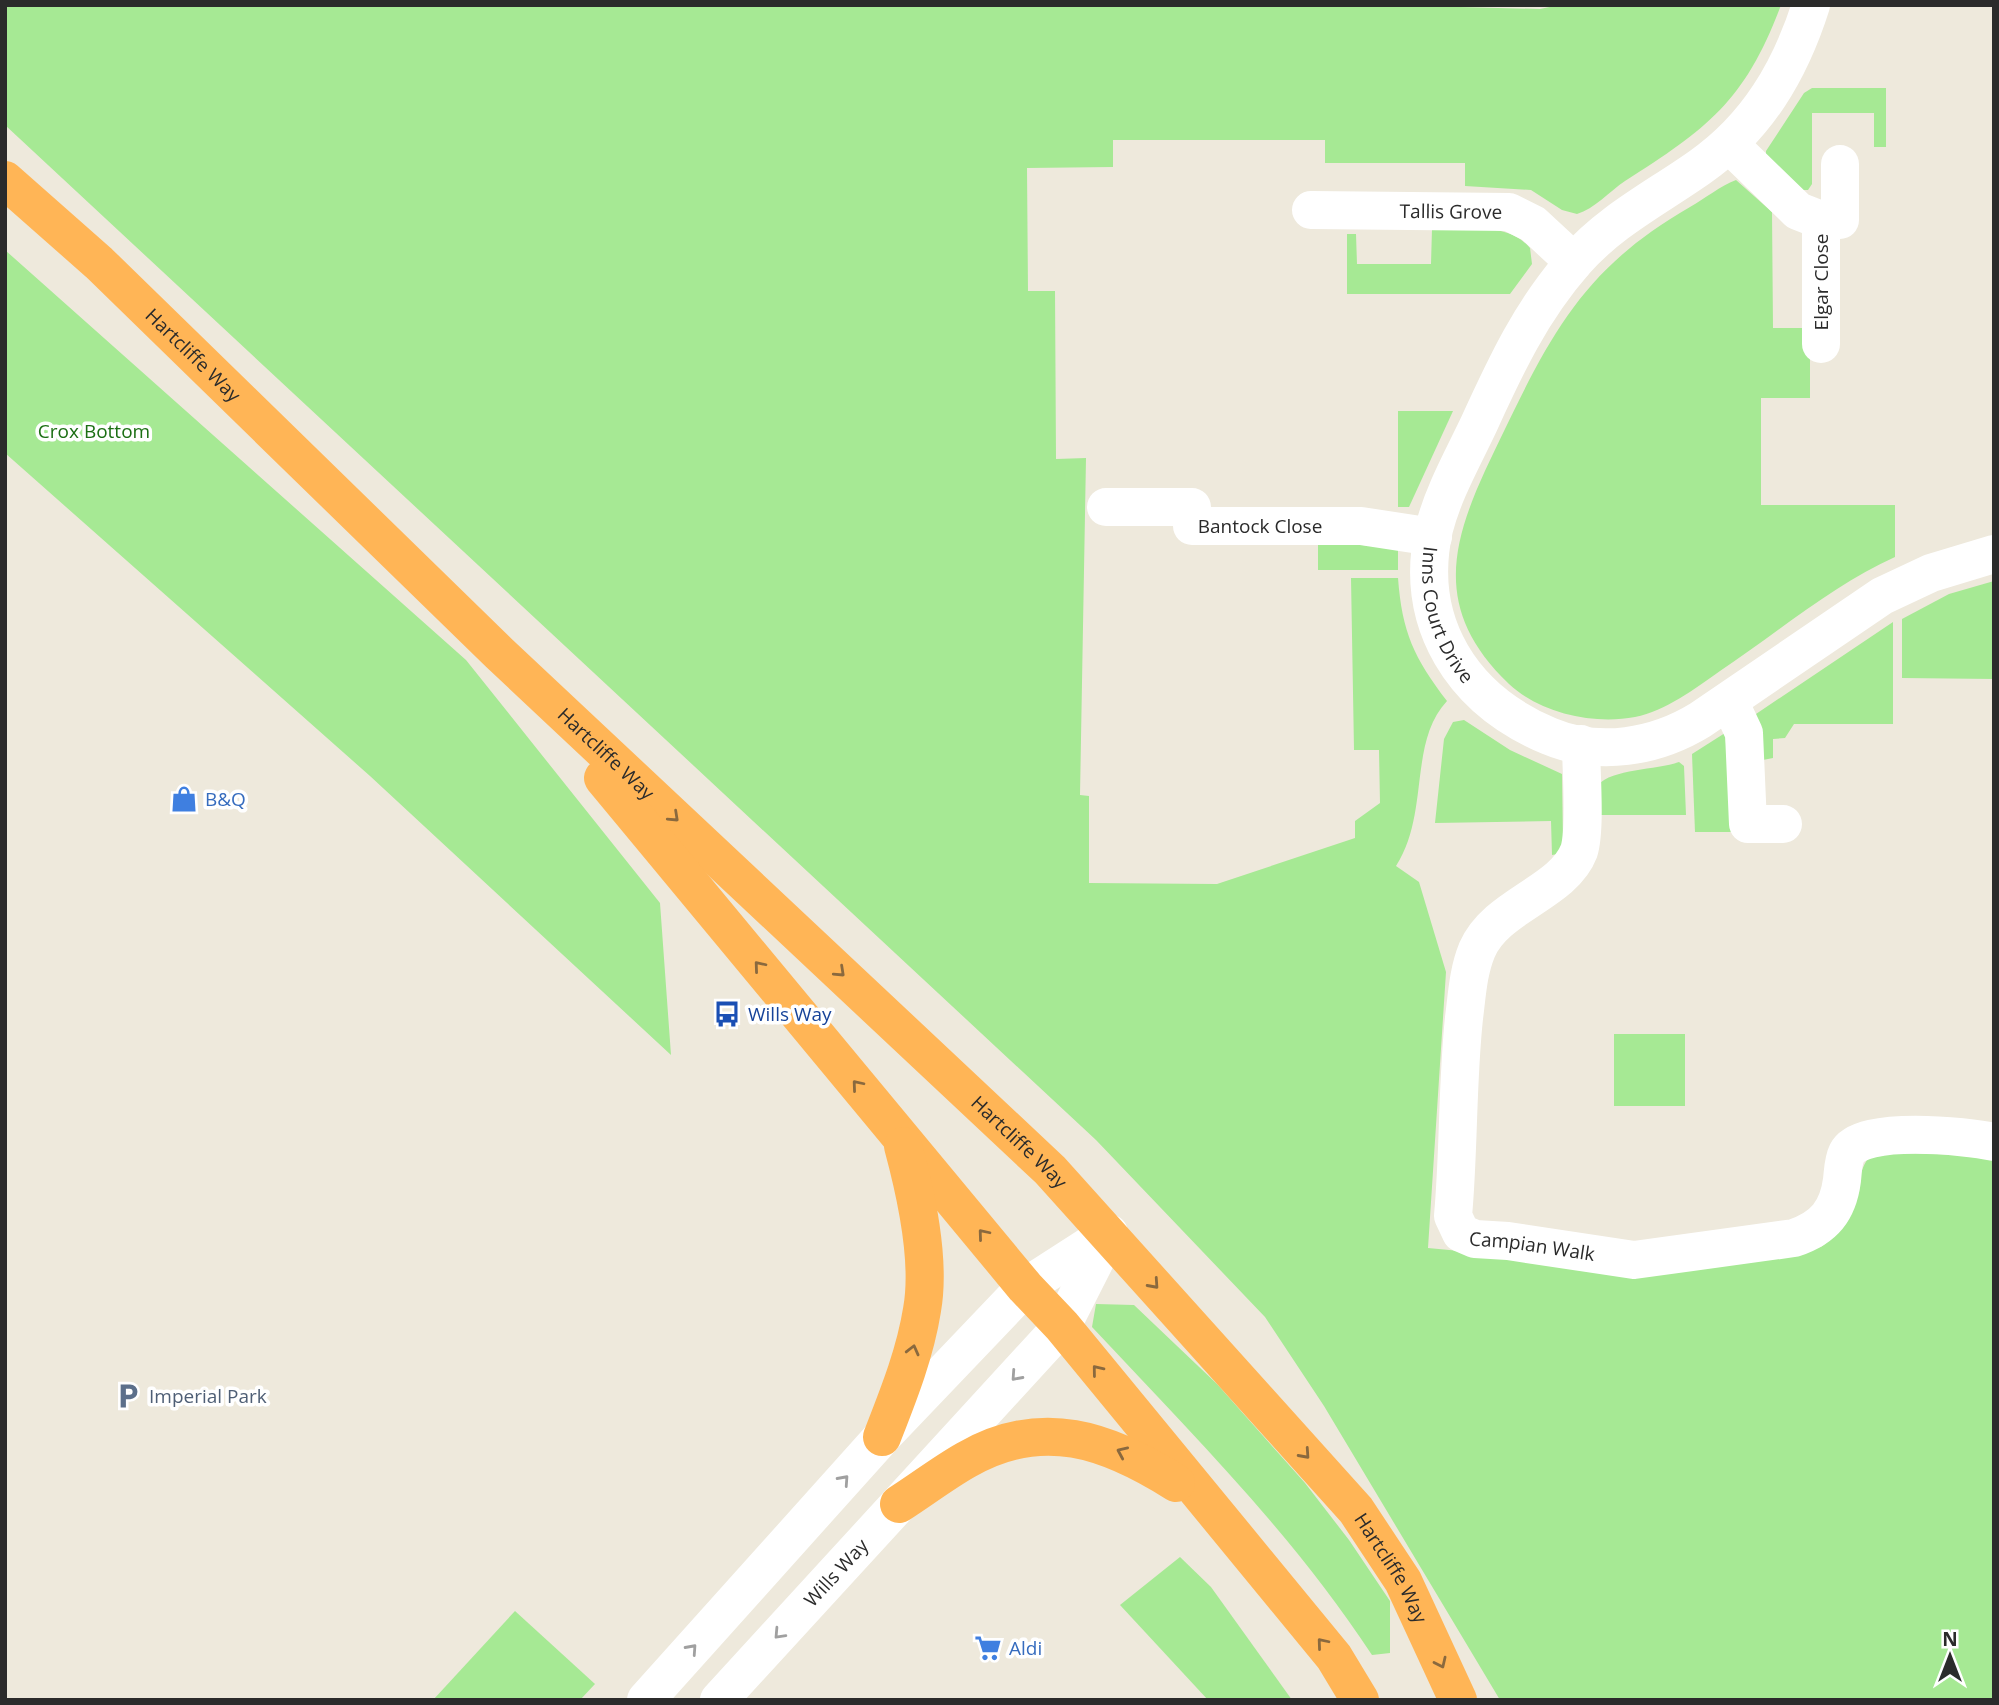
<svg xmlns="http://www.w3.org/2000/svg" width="1999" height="1705" font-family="'Open Sans',sans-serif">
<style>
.green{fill:#a6e994}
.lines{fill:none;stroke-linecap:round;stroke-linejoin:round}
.minor{stroke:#fff;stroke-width:38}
.highway{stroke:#ffb556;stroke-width:38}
.oneway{stroke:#8a693e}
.oneway2{stroke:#a0a0a0}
.labels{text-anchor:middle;stroke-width:7;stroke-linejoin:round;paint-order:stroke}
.street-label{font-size:19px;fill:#2b2b2b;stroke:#fff}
.park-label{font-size:19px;fill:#1c6f14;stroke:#fff}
.shop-label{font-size:19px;fill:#366cbe;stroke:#fff;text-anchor:start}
.transit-label{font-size:19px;fill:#164399;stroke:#fff;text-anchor:start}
.service-label{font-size:19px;fill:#4e5e75;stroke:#fff;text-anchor:start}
</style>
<rect width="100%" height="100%" fill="#eee9dc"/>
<g class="green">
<path d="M5,5H1386L1540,9L1559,5H1781C1745,101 1708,128 1625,181C1610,191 1594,209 1577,214L1562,210L1531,190L1465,186V163H1325V140H1113V167L1027,168L1028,291H1055L1056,459L1086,458L1080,795L1089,796V883L1217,884L1355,838V821L1380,803L1379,750H1354L1351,578H1398C1402,632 1414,658 1447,701C1408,743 1430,813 1396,866L1419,882L1446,972L1428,1248L1556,1260L1629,1277L1821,1247C1866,1215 1846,1188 1872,1152L1994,1156V1700H1500L1324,1406L1265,1317L1096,1140L5,125Z"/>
<path d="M1812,88H1886V147H1874V113H1812V184L1808,190H1803L1766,156V151L1804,93Z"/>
<path d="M1736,180L1772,212L1773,328H1810V398H1761V505H1895V557C1836,583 1774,635 1720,671C1694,689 1666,711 1635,717C1593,725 1540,713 1509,684C1420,599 1460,522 1505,429C1554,327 1589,265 1690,207C1706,198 1720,186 1736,180Z"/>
<path d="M1432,229C1463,229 1508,221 1530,248L1532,264L1510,294H1347V234H1356L1357,264H1431Z"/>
<path d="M5,250L466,660L660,903L671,1055L370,776L5,453Z"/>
<path d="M1398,411H1453L1409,507H1398Z"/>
<path d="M1318,540L1398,549V570H1318Z"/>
<path d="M1994,581V679L1902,678V619L1949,594Z"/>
<path d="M1893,622V724H1794L1785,738L1773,739V758L1763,760L1753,716Z"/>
<path d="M1464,720L1510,750L1562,774L1563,844L1558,854L1552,855L1551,821L1435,823L1444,739L1453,722Z"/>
<path d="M1725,733L1734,832H1695L1692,754Z"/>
<path d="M1679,762L1684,766L1686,815H1595L1598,785C1612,769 1656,770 1679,762Z"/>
<rect x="1614" y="1034" width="71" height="72"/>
<path d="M1096,1304L1134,1305L1217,1384L1305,1483L1349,1540L1390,1601V1653L1372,1655C1291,1532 1192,1434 1092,1327Z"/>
<path d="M1180,1557L1211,1587L1292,1700H1208L1120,1605Z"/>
<path d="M515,1611L595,1684L580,1700H433Z"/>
</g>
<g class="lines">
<g class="minor">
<path id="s1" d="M1811,5C1790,71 1757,127 1700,167C1656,198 1610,221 1575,261C1531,311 1506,365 1479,424C1463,458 1443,493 1434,529C1413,624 1463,700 1549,736C1599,757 1656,747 1700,720L1882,596L1931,573L1994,554"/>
<path d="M1729,144L1798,211L1821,220"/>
<path id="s2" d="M1311,210L1509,212L1533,224L1574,262"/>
<path d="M1821,344V220H1840V164"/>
<path id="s3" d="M1106,507H1192V526H1361L1433,537"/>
<path d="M1729,701L1744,733L1748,824H1783"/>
<path id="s4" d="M1581,744C1581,769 1586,829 1579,851C1563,893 1496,905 1477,950C1468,972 1467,995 1464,1018C1457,1084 1459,1150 1453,1216L1461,1233L1475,1239L1508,1241L1634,1260L1794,1238C1824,1228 1838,1211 1842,1180C1843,1171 1843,1161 1847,1153C1861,1125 1967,1136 1994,1142"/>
<path d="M646,1700L882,1437L1025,1287L1109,1233"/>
<path id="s5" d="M719,1700L1062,1326L1108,1235"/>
</g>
<g class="highway">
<path id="s6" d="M5,180L99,263L499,653L1050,1170L1356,1510L1403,1581L1458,1700"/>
<path d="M603,778L1025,1287L1062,1326L1334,1657L1360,1700"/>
<path d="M882,1437C898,1396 915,1354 922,1310C931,1260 916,1194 903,1146"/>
<path d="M899,1504C921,1490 943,1473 966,1460C1042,1416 1108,1440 1176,1483"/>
</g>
</g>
<defs><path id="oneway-chevron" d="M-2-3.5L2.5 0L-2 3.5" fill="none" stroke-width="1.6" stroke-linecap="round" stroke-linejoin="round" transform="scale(1.75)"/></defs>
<g class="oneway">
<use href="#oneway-chevron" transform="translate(674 817) rotate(43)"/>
<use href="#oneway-chevron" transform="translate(759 966) rotate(-130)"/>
<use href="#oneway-chevron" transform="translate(840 972) rotate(43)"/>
<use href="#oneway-chevron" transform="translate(857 1085) rotate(-130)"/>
<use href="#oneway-chevron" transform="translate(983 1234) rotate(-130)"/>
<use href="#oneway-chevron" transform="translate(1154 1284) rotate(48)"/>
<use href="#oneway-chevron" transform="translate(913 1350) rotate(-76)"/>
<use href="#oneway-chevron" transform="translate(1097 1370) rotate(-129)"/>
<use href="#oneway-chevron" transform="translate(1122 1452) rotate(-156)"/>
<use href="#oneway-chevron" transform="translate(1305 1454) rotate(48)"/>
<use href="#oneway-chevron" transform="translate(1322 1643) rotate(-130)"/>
<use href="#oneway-chevron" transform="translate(1441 1663) rotate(65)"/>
</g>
<g class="oneway2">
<use href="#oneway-chevron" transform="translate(1016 1376) rotate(132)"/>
<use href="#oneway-chevron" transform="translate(844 1480) rotate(-48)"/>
<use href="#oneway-chevron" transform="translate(779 1634) rotate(133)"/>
<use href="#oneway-chevron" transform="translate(692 1649) rotate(-48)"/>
</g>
<defs>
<g id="shop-bare" transform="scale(2.1)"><path d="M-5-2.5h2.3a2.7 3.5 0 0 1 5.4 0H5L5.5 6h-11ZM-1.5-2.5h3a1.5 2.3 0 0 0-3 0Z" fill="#3f7fe0" stroke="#fff" stroke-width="2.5" paint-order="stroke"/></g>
<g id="bus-bare" transform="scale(2.1)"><path d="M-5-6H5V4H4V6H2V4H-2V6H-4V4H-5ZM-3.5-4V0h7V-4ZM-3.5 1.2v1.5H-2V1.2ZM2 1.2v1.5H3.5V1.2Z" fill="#1a4fb4" stroke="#fff" stroke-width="2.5" paint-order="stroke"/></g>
<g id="parking-bare" transform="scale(2.1)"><path d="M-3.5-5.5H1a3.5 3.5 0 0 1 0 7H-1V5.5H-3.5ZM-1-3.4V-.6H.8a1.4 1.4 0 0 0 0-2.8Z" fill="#5c6f8a" stroke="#fff" stroke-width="2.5" paint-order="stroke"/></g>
<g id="supermarket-bare" transform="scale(2.1)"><path d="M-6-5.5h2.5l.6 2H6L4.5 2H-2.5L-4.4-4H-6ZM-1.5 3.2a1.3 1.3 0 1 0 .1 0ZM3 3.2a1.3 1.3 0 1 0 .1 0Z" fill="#3f7fe0" stroke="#fff" stroke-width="2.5" paint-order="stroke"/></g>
</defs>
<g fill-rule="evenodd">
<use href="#shop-bare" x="184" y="799"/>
<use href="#bus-bare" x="727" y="1014"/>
<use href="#parking-bare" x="128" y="1396"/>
<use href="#supermarket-bare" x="988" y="1648"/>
</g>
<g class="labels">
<g class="street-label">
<text dy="7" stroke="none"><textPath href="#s2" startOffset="140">Tallis Grove</textPath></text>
<text transform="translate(1821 282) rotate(-90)" y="7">Elgar Close</text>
<text dy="7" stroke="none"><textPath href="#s6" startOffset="257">Hartcliffe Way</textPath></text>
<text dy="7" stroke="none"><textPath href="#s3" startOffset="173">Bantock Close</textPath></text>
<text dy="7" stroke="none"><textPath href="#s1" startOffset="751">Inns Court Drive</textPath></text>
<text dy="7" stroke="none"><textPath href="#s6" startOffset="831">Hartcliffe Way</textPath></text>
<text dy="7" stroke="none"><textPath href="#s6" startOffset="1398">Hartcliffe Way</textPath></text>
<text dy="7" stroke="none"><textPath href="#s4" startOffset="611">Campian Walk</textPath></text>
<text dy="7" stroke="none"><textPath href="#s6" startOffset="1965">Hartcliffe Way</textPath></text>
<text dy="7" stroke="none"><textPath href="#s5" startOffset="173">Wills Way</textPath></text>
</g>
<g class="park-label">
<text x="94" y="438">Crox Bottom</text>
</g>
<g class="shop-label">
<text x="205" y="806">B&amp;Q</text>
<text x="1009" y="1655">Aldi</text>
</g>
<g class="transit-label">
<text x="748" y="1021">Wills Way</text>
</g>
<g class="service-label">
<text x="149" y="1403">Imperial Park</text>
</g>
</g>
<rect width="1999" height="1705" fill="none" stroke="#2b2b2b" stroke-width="14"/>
<g transform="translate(1950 1656)" stroke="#ffffff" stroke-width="5" paint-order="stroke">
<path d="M0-5L12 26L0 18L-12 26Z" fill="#2b2b2b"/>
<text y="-10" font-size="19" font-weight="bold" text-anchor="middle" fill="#2b2b2b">N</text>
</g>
</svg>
